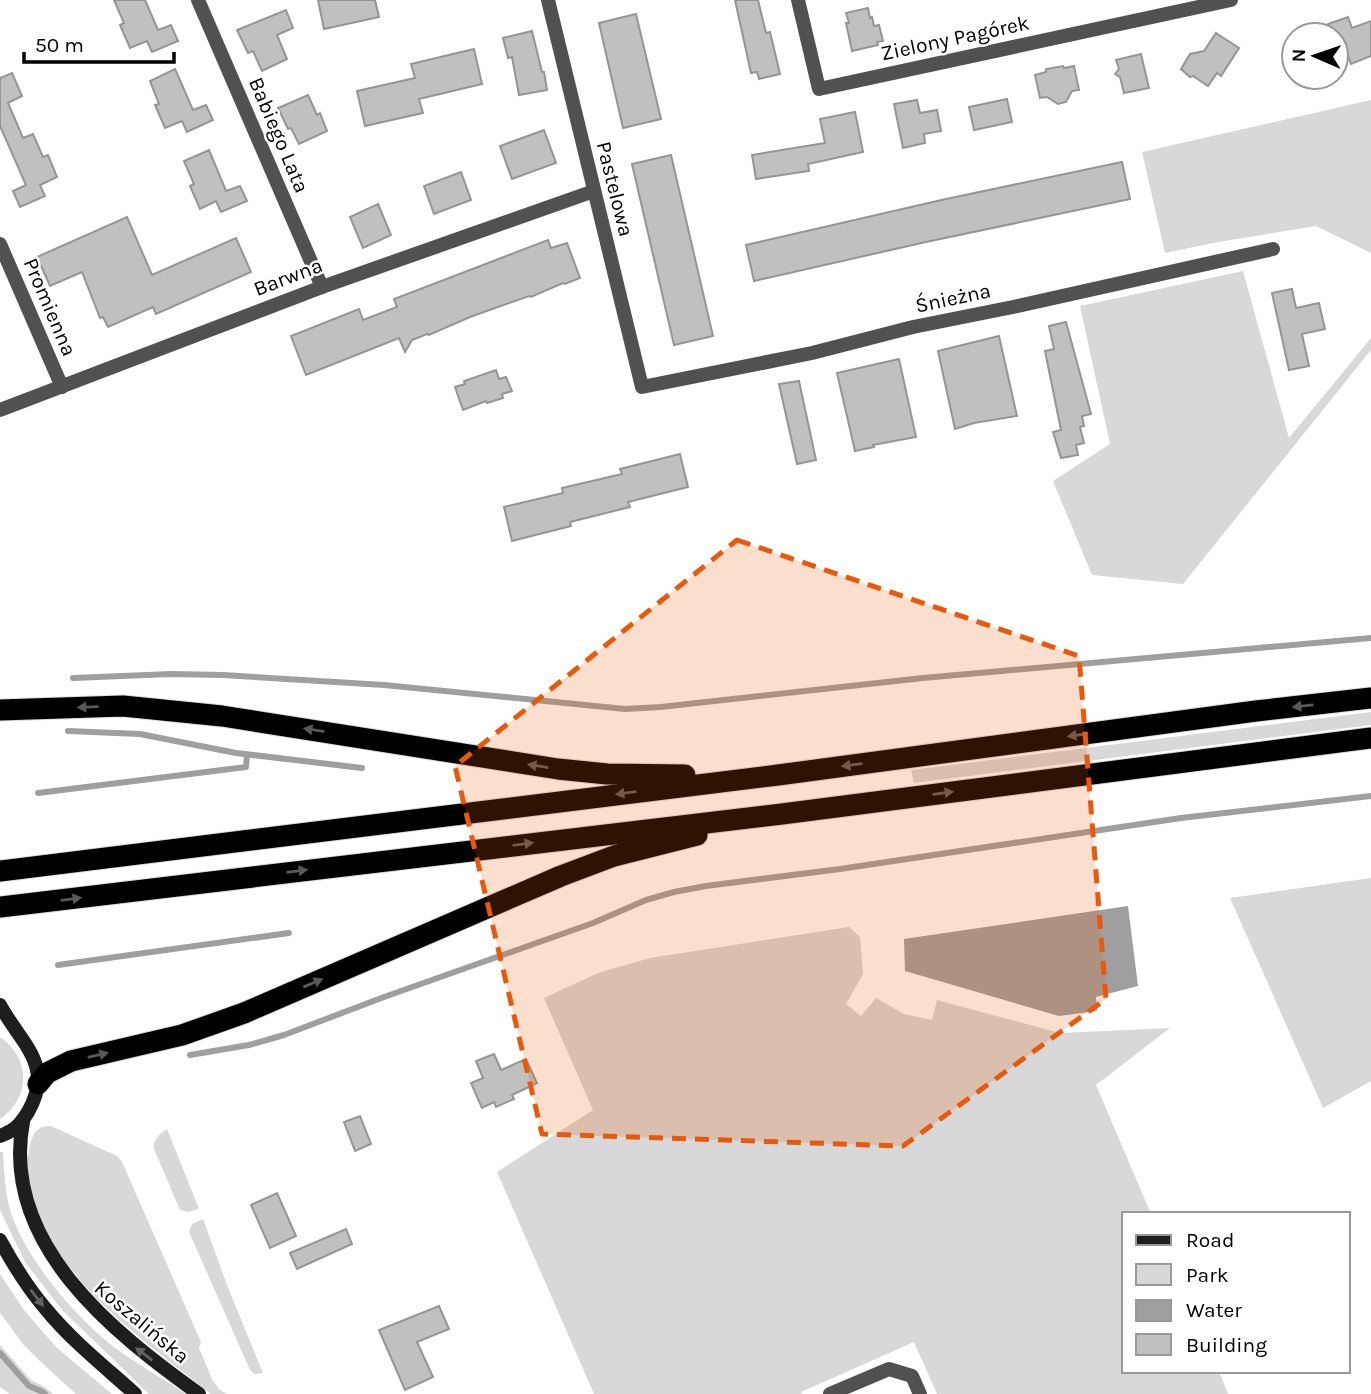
<svg xmlns="http://www.w3.org/2000/svg" width="1371" height="1394" font-family="Karla,sans-serif">
<style>
.green{fill:#d8d8d8}
.water{fill:#9f9f9f}
.lines{fill:none;stroke-linecap:round;stroke-linejoin:round}
.stream{stroke:#9f9f9f;stroke-width:6}
.building{fill:#c0c0c0;stroke:#959595;stroke-width:2}
.highway-casing{stroke:#dbdbdb;stroke-width:23}
.street{stroke:#515151;stroke-width:14}
.secondary{stroke:#1e1e1e;stroke-width:14}
.highway{stroke:#000;stroke-width:21}
.oneway{fill:#595959}
.oneway2{fill:#626262}
.marked{fill:#e8590c;fill-opacity:0.2;stroke:#e8590c;stroke-width:5;stroke-dasharray:14 9;stroke-linejoin:round}
.labels{text-anchor:middle;stroke-width:5;stroke-linejoin:round;paint-order:stroke}
.street-label{font-size:21px;fill:#000;stroke:#fff}
</style>
<rect width="100%" height="100%" fill="#fff"/>
<g class="green">
<path d="M1371,100V253L1316,226L1218,242L1165,253L1142,152Z"/>
<path d="M1243,271L1289,438L1371,338V350L1183,584L1092,575L1053,481L1110,444L1080,306Z"/>
<path d="M1371,712V725L914,783L911,770Z"/>
<path d="M1371,878V1081L1323,1108L1230,898Z"/>
<path d="M849,927L860,937L863,974L846,1004L861,1016L876,998L904,1014L932,1020L937,1000L1060,1033L1170,1028L1096,1085L1151,1214H1124V1371H1219L1228,1394H937L914,1342L801,1392L802,1394H594L497,1172L593,1110L544,998L598,973L650,958Z"/>
<path d="M0,1037C31,1059 31,1097 0,1119Z"/>
<path d="M51,1126L117,1156L122,1162L201,1342L199,1348L213,1381L220,1390L227,1394H211C145,1341 53,1280 32,1193C29,1178 26,1165 29,1150C32,1136 34,1126 51,1126Z"/>
<path d="M167,1129L199,1209L188,1212L180,1210L154,1149V1143L159,1135Z"/>
<path d="M0,1152H3C4,1171 5,1188 9,1206C22,1255 74,1316 114,1347C137,1364 162,1378 186,1394H149L62,1310L25,1262L0,1210Z"/>
<path d="M203,1219L227,1285L263,1373L255,1374L250,1370L189,1232L192,1224Z"/>
<path d="M0,1274L24,1310L56,1347L112,1394H76L43,1364L23,1344L0,1313Z"/>
<path d="M0,1345L31,1380L45,1387L53,1394H10L0,1387Z"/>
</g>
<path class="water" d="M1128,906L1138,986L1096,997L1097,1011L1059,1016L905,971L904,939Z"/>
<g class="lines">
<g class="stream">
<path d="M73,678L171,674L223,675L384,685L625,709L661,707L923,678L1371,638"/>
<path d="M68,731L140,734L236,753L362,768"/>
<path d="M38,793L246,767L247,755"/>
<path d="M58,965L289,933"/>
<path d="M190,1055L249,1045L284,1035L384,997L593,923L646,900L674,892L706,886L840,869L1181,818L1371,796"/>
<path d="M0,1353L29,1386L41,1391L45,1394"/>
</g>
</g>
<g class="building">
<path d="M114,0H145L158,30L171,25L178,41L152,52L147,41L130,48L120,25L124,23Z"/>
<path d="M318,0H375L379,17L324,29Z"/>
<path d="M735,0H758L766,33L770,32L780,74L759,79L757,72L751,73Z"/>
<path d="M868,8L870,18L872,17L874,26L879,25L883,41L877,42L878,45L852,51L846,23H849L846,13Z"/>
<path d="M286,10L293,28L277,35L287,59L262,71L253,51L248,53L237,30Z"/>
<path d="M636,14L661,119L623,128L599,23Z"/>
<path d="M1348,17L1352,28L1371,21V56L1351,64L1346,50L1339,52L1336,45V35H1332L1328,24Z"/>
<path d="M532,31L542,72H544L547,90L519,95L512,57L508,58L503,38Z"/>
<path d="M1216,33L1239,48L1221,76L1217,73L1208,86L1193,76L1190,77L1181,69L1190,54L1204,51Z"/>
<path d="M474,49L482,84L419,99L423,113L365,126L357,91L415,78L411,64Z"/>
<path d="M1141,54L1149,88L1124,93L1120,77L1115,74L1119,69L1116,60Z"/>
<path d="M1063,66L1064,68L1074,66L1079,90L1072,91L1066,102L1058,104L1047,97L1040,98L1035,75L1046,72V69Z"/>
<path d="M175,69L193,110L206,105L213,120L187,132L182,121L165,128L155,105L159,104L150,81Z"/>
<path d="M12,73L22,96L8,103L23,138L33,134L43,157L48,155L57,177L40,185L45,196L20,207L13,191L26,185L0,126V78Z"/>
<path d="M308,95L317,115L320,113L327,131L299,144L291,128L288,129L278,108Z"/>
<path d="M1007,99L1012,122L974,130L969,107Z"/>
<path d="M917,100L920,113L937,110L941,131L924,134L925,143L903,148L894,104Z"/>
<path d="M855,112L863,152L808,164L809,171L756,179L752,155L825,143L820,119Z"/>
<path d="M544,130L556,163L512,179L500,146Z"/>
<path d="M209,150L226,191L240,186L247,201L221,212L216,201L200,209L190,186L194,184L184,161Z"/>
<path d="M671,155L713,336L674,345L632,164Z"/>
<path d="M1122,162L1130,199L926,242L754,281L746,245L946,199Z"/>
<path d="M461,172L471,200L434,214L424,186Z"/>
<path d="M378,204L391,235L363,248L350,217Z"/>
<path d="M127,217L152,275L236,238L251,272L156,314L153,307L108,327L103,317L100,318L82,272L50,286L37,257Z"/>
<path d="M548,240L551,248L567,243L580,278L565,284L563,283L531,297L529,296L470,317L429,335L427,334L412,340L405,352L399,338L306,375L291,336L359,309L363,320L397,307L394,299Z"/>
<path d="M1292,289L1296,308L1319,303L1325,329L1302,334L1309,366L1289,370L1272,293Z"/>
<path d="M1066,322L1091,414L1082,416L1084,426L1080,427L1084,443L1076,445L1078,455L1061,458L1053,432L1061,430L1045,351L1054,349L1049,326Z"/>
<path d="M999,336L1017,416L974,423L955,429L938,351Z"/>
<path d="M899,359L916,437L873,445L874,447L855,451L837,373Z"/>
<path d="M496,370L499,379L506,377L512,391L502,394L503,398L487,403L486,401L463,410L455,387L465,384L464,381Z"/>
<path d="M799,381L816,460L797,464L779,384Z"/>
<path d="M680,454L688,487L628,502L630,507L570,522L571,526L512,541L504,507L563,493L562,488L622,474L620,469Z"/>
<path d="M494,1054L501,1070L526,1059L537,1083L512,1095L514,1099L496,1107L494,1102L482,1108L471,1083L483,1078L476,1061Z"/>
<path d="M360,1116L371,1144L355,1151L344,1122Z"/>
<path d="M277,1193L296,1236L270,1248L251,1205Z"/>
<path d="M346,1229L352,1244L297,1269L290,1253Z"/>
<path d="M439,1306L449,1329L417,1342L433,1377L405,1390L379,1330Z"/>
</g>
<g class="lines">
<g class="highway-casing">
<g id="highway">
<path d="M0,710L123,706L222,716L558,769L607,774L685,775"/>
<path d="M0,871L778,775L1256,711L1371,698"/>
<path d="M0,907L782,814L1371,738"/>
<path d="M38,1084L47,1073L71,1061L182,1035L244,1013L561,876L614,856L697,835"/>
</g>
</g>
<g class="street">
<path d="M198,0L322,287"/>
<path d="M548,0L642,387L812,353L913,327L1013,307L1273,249"/>
<path d="M798,0L819,89L1231,0"/>
<path d="M0,244L62,387"/>
<path d="M0,410L322,287L594,191"/>
<path d="M830,1394L889,1369L912,1376L920,1394"/>
</g>
<g class="secondary">
<path d="M0,1005C21,1044 55,1065 28,1112C20,1125 14,1131 0,1136"/>
<path d="M23,1122C0,1244 114,1333 199,1394"/>
<path d="M0,1240C13,1264 27,1287 45,1308C71,1340 104,1366 135,1394"/>
</g>
<use href="#highway" class="highway"/>
</g>
<defs><path id="oneway-solid" d="M-6-.8H1V-3.2L6.5 0L1 3.2V.8H-6Z" transform="scale(1.75)"/></defs>
<g class="oneway">
<use href="#oneway-solid" transform="translate(1303 706) rotate(174)"/>
<use href="#oneway-solid" transform="translate(88 707) rotate(178)"/>
<use href="#oneway-solid" transform="translate(314 730) rotate(-171)"/>
<use href="#oneway-solid" transform="translate(1078 735) rotate(172)"/>
<use href="#oneway-solid" transform="translate(852 765) rotate(173)"/>
<use href="#oneway-solid" transform="translate(538 766) rotate(-171)"/>
<use href="#oneway-solid" transform="translate(626 793) rotate(173)"/>
<use href="#oneway-solid" transform="translate(943 793) rotate(-7)"/>
<use href="#oneway-solid" transform="translate(523 844) rotate(-7)"/>
<use href="#oneway-solid" transform="translate(297 871) rotate(-7)"/>
<use href="#oneway-solid" transform="translate(71 899) rotate(-7)"/>
<use href="#oneway-solid" transform="translate(313 983) rotate(-23)"/>
<use href="#oneway-solid" transform="translate(98 1055) rotate(-13)"/>
</g>
<g class="oneway2">
<use href="#oneway-solid" transform="translate(37 1298) rotate(52)"/>
<use href="#oneway-solid" transform="translate(144 1354) rotate(-143)"/>
</g>
<path class="marked" d="M737,540L1079,656L1106,999L903,1146L542,1134L455,766Z"/>
<g class="labels">
<g class="street-label">
<text transform="translate(955 38) rotate(-12)" y="7">Zielony Pagórek</text>
<text transform="translate(279 135) rotate(67)" y="7">Babiego Lata</text>
<text transform="translate(615 189) rotate(76)" y="7">Pastelowa</text>
<text transform="translate(288 277) rotate(-21)" y="7">Barwna</text>
<text transform="translate(953 298) rotate(-12)" y="7">Śnieżna</text>
<text transform="translate(50 307) rotate(67)" y="7">Promienna</text>
<text transform="translate(142 1322) rotate(40)" y="7">Koszalińska</text>
</g>
</g>
<rect x="1122" y="1212" width="228" height="161" fill="#ffffff" stroke="#999999" stroke-width="2"/>
<rect x="1136" y="1235" width="35" height="10" fill="#1e1e1e" stroke="#999999" stroke-width="2"/>
<text x="1186" y="1247" font-size="21" fill="#000000">Road</text>
<rect x="1136" y="1264" width="35" height="21" fill="#d8d8d8" stroke="#999999" stroke-width="2"/>
<text x="1186" y="1282" font-size="21" fill="#000000">Park</text>
<rect x="1136" y="1300" width="35" height="21" fill="#9f9f9f" stroke="#999999" stroke-width="2"/>
<text x="1186" y="1317" font-size="21" fill="#000000">Water</text>
<rect x="1136" y="1334" width="35" height="21" fill="#c0c0c0" stroke="#999999" stroke-width="2"/>
<text x="1186" y="1352" font-size="21" fill="#000000">Building</text>
<g transform="translate(1315 56) rotate(272)"><circle r="33" fill="#ffffff" stroke="#999999" stroke-width="2"/>
<path d="M0-5L12 26L0 18L-12 26Z" fill="#000000"/>
<text y="-10" font-size="19" font-weight="bold" text-anchor="middle" fill="#000000">N</text>
</g>
<path d="M24 52v10h150v-10" fill="none" stroke="#000000" stroke-width="3.5"/>
<text x="35" y="52" font-size="21" fill="#000000" stroke="#ffffff" stroke-width="5" paint-order="stroke">50 m</text>
</svg>
